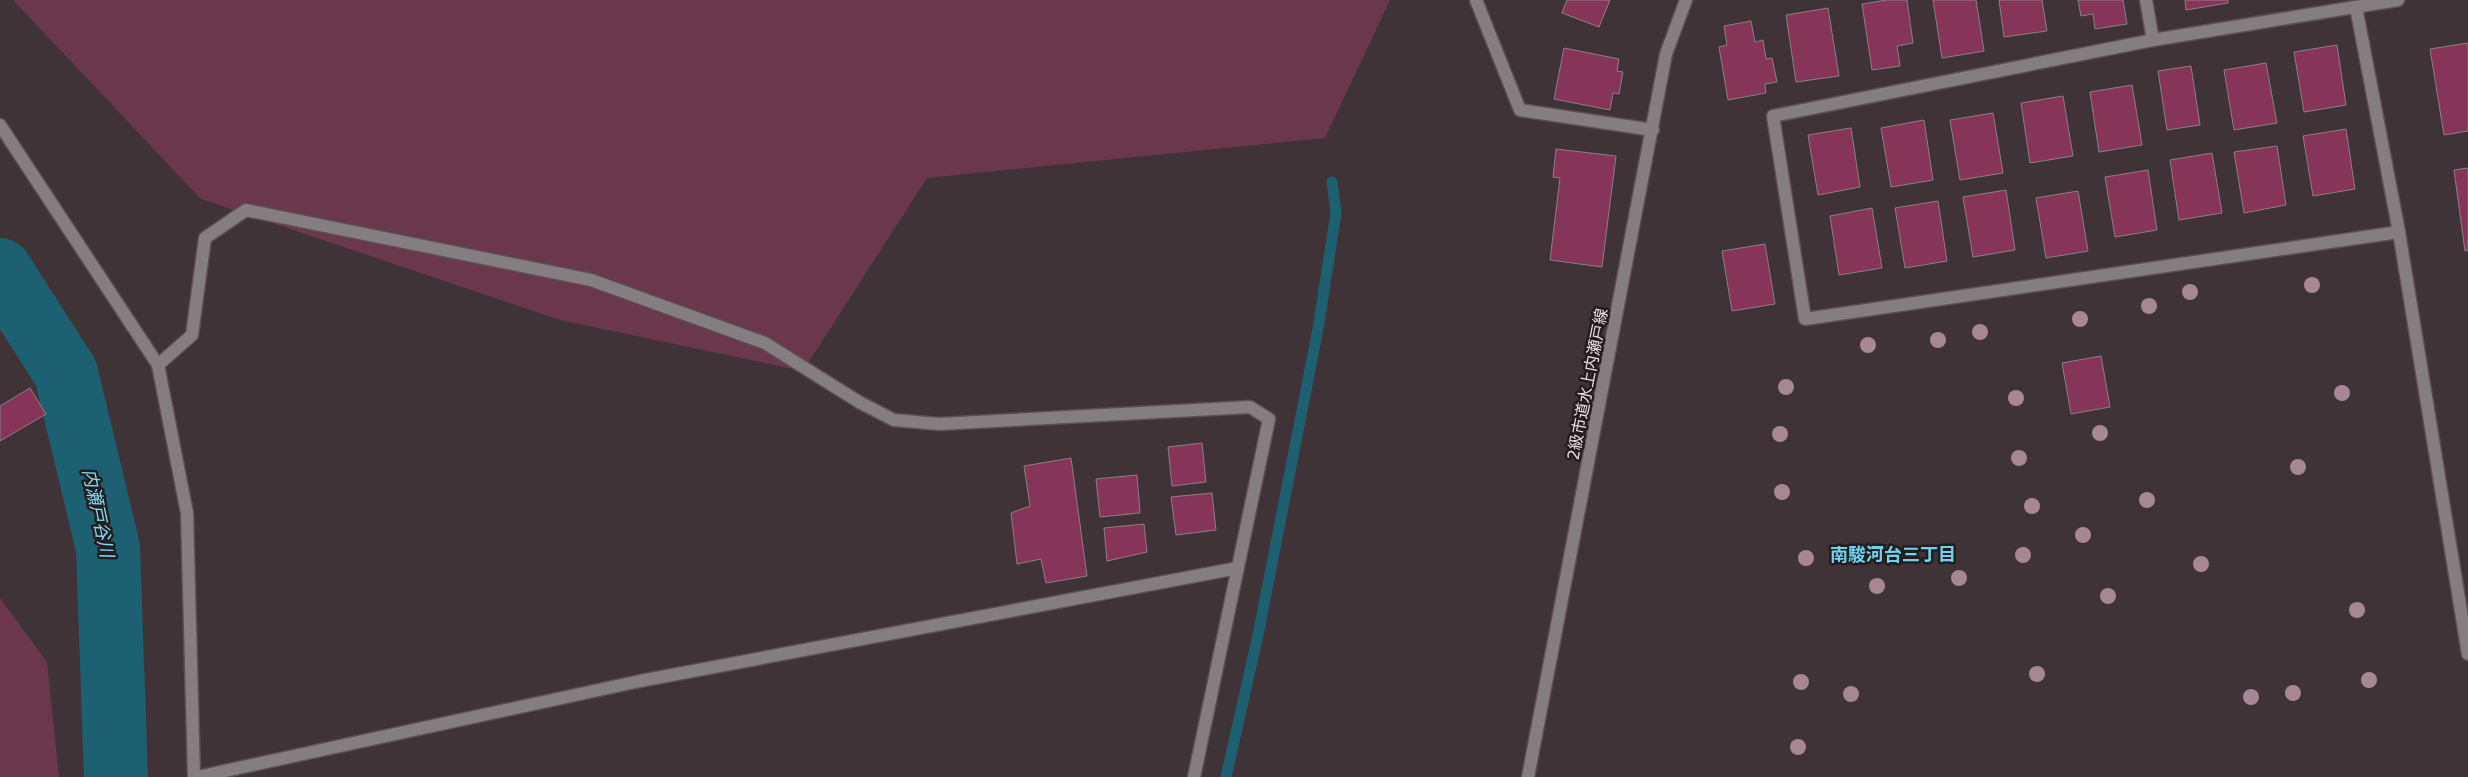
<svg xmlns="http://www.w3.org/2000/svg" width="2468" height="777" font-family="'DejaVu Sans','Noto Sans JP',sans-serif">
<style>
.green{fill:#6a374c}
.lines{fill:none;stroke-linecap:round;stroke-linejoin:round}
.stream{stroke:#1d6071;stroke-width:11}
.river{stroke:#1d6071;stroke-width:64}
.building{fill:#863559;stroke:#8d7f84}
.minor-casing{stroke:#5b4f53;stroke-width:15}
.minor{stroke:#857e81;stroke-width:12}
.tree{fill:#a78793}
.labels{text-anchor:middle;stroke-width:5;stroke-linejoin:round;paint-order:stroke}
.street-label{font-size:16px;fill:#e9e0e3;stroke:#231d1f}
.water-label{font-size:18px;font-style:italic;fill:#86daf3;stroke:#231d1f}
.neighbourhood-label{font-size:18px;font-weight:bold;fill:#70d2ee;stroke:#231d1f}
</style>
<rect width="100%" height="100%" fill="#403338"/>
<g class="green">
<path d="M13,0H1390L1325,138L927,178L803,371L560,320L201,199Z"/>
<path d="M0,598L47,662L59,777H0Z"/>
</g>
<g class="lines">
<path class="stream" d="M1226,777L1258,635L1318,329L1336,213L1332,182"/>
<path class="river" d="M0,270L66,373L108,548L116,777"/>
</g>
<g class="building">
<path d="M1567,0H1610L1599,27L1562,13Z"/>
<path d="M1887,0H1907L1913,43L1897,46L1900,66L1872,70L1862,4Z"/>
<path d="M1933,0H1976L1984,51L1942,58Z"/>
<path d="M1999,0H2042L2047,31L2004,37Z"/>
<path d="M2078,0H2123L2127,24L2095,29L2093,14L2081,16Z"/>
<path d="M2185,0H2228V3L2186,10Z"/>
<path d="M1828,8L1839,76L1796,82L1786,15Z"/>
<path d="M1751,21L1755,42L1763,40L1766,59L1772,58L1777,82L1765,84L1766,93L1728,100L1719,47L1727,45L1724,26Z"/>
<path d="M2468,43V131L2444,135L2430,49Z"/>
<path d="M2337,45L2346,105L2304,112L2294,52Z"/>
<path d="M1564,48L1619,59L1617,71L1623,72L1619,94L1613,93L1610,110L1554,99Z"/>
<path d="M2266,63L2277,123L2234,130L2224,70Z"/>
<path d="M2191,66L2200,125L2167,130L2158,71Z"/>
<path d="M2132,85L2142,145L2099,152L2090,92Z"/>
<path d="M2063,96L2073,156L2030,163L2021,103Z"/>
<path d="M1993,113L2003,173L1960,180L1950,120Z"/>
<path d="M1924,120L1933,180L1891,187L1881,128Z"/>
<path d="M1851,128L1860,187L1818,195L1808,135Z"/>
<path d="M2346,129L2355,189L2313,196L2303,136Z"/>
<path d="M2277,146L2286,205L2244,213L2234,152Z"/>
<path d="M1556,149L1616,156L1602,267L1550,260L1560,178L1553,177Z"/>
<path d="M2212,153L2222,213L2179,220L2170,160Z"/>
<path d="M2468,168V250L2465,251L2454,170Z"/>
<path d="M2148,170L2157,230L2115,237L2105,177Z"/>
<path d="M2006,190L2015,250L1973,257L1963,197Z"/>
<path d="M2078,191L2088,251L2046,258L2036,198Z"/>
<path d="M1938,201L1947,261L1905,268L1895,208Z"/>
<path d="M1872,208L1882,268L1839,275L1830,216Z"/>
<path d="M1765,244L1775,304L1732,311L1722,251Z"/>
<path d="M2101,356L2110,407L2071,414L2062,363Z"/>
<path d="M30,388L46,414L0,441V406Z"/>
<path d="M1202,443L1206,482L1172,486L1168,447Z"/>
<path d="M1071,458L1087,576L1046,583L1041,559L1017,564L1011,513L1030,506L1024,466Z"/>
<path d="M1137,475L1140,513L1100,517L1096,479Z"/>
<path d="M1212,493L1216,530L1176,535L1171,497Z"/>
<path d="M1144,524L1147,552L1107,561L1104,528Z"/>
</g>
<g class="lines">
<g class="minor-casing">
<g id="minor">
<path d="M1476,0L1520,110L1653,130"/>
<path d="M2146,0L2153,40"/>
<path d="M2398,0L2153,40L1773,116L1805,319L2399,232"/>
<path d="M2356,7L2399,232L2468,654"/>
<path d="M0,125L158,365L187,513L194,777"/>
<path d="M158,365L192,335L205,238L246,210L591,280L765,343L859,402L894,420L939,424L1250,407L1269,419L1194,777"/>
<path d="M197,777L640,681L1238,568"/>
<path d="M1528,777L1666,54L1686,0"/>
</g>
</g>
<use href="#minor" class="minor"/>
</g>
<g class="tree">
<circle cx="2312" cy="285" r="8"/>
<circle cx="2190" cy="292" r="8"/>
<circle cx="2149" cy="306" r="8"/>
<circle cx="2080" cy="319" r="8"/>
<circle cx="1980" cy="332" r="8"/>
<circle cx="1938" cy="340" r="8"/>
<circle cx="1868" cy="345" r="8"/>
<circle cx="1786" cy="387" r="8"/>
<circle cx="2342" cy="393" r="8"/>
<circle cx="2016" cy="398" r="8"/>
<circle cx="2100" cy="433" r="8"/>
<circle cx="1780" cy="434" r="8"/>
<circle cx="2019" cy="458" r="8"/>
<circle cx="2298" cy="467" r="8"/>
<circle cx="1782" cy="492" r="8"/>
<circle cx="2147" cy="500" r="8"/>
<circle cx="2032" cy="506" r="8"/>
<circle cx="2083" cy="535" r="8"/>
<circle cx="2023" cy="555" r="8"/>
<circle cx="1806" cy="558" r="8"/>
<circle cx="2201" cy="564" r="8"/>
<circle cx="1959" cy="578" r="8"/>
<circle cx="1877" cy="586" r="8"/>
<circle cx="2108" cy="596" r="8"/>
<circle cx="2357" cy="610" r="8"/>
<circle cx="2037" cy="674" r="8"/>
<circle cx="2369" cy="680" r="8"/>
<circle cx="1801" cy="682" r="8"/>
<circle cx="2293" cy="693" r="8"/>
<circle cx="1851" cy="694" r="8"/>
<circle cx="2251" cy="697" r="8"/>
<circle cx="1798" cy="747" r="8"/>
</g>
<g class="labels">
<g class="street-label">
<text transform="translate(1587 384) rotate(-79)" y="6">2級市道水上内瀬戸線</text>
</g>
<g class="water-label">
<text transform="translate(98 513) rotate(78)" y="6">内瀬戸谷川</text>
</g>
<g class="neighbourhood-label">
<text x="1893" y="561">南駿河台三丁目</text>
</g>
</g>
</svg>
